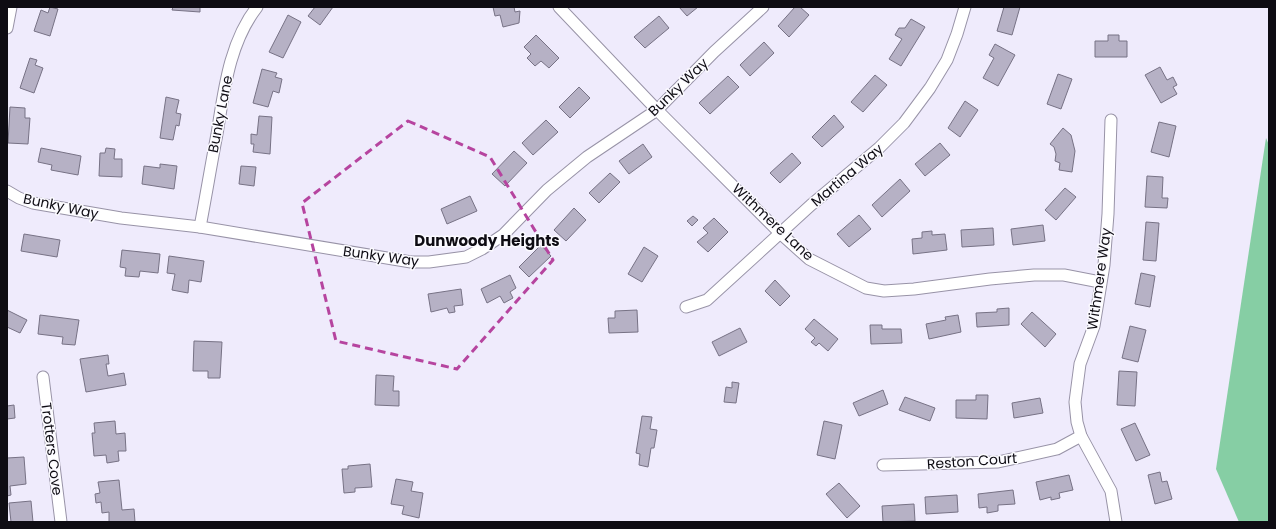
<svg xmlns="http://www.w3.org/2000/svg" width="1276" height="529" font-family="Poppins,sans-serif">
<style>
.green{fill:#86cea4}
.building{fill:#b6b1c5;stroke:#777285}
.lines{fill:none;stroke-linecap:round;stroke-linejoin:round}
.street-casing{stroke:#9893a7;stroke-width:13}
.street{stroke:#fff;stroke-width:11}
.marked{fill:none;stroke:#b6449f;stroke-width:3;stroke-dasharray:8 5;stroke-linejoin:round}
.labels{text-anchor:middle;stroke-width:3;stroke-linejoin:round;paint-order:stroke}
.street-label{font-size:14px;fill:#0e0c13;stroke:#fbfaff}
.neighbourhood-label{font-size:15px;font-weight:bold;fill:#0e0c13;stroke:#fbfaff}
</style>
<rect width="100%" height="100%" fill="#efebfc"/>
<path class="green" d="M1266,138L1269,145V522H1239L1216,469Z"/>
<g class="building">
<path d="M50,7L58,9L50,36L34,31L41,10L48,13Z"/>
<path d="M173,7H200V12L172,10Z"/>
<path d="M315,7H333L320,25L308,16Z"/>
<path d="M493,7H514L515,12L520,11L519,23L503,27L500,15L495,16Z"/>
<path d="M679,7H698L687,16Z"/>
<path d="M795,7H800L809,15L789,37L778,26Z"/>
<path d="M1004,7H1020L1012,35L997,31Z"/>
<path d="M288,15L301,22L283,58L269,52Z"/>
<path d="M659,16L669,28L645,48L634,37Z"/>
<path d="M911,19L925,27L901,66L889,59L902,39L895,35L899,28H905Z"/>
<path d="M536,35L559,58L549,68L541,61L535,66L527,58L531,54L524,47Z"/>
<path d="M1108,35H1119V41H1127V57H1095V41H1108Z"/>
<path d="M764,42L774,53L750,76L740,65Z"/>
<path d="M995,44L1015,55L998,86L983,78L994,58L989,55Z"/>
<path d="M30,58L37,60L35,65L43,68L34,93L20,88Z"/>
<path d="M1160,67L1167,80L1173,77L1177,85L1173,87L1177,94L1161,103L1145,75Z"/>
<path d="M262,69L277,73L275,77L282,79L279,93L273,91L268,107L253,103Z"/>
<path d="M1058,74L1072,79L1061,109L1047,104Z"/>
<path d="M875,75L887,85L863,112L851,102Z"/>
<path d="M728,76L739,87L710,114L699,103Z"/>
<path d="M579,87L590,98L570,118L559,107Z"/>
<path d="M166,97L179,100L176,113L181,114L179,126L176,125L173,140L160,138Z"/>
<path d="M965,101L978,110L960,137L948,128Z"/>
<path d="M10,107L25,108V118H30L28,144L8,143Z"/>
<path d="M834,115L844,127L822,147L812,137Z"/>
<path d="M259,116L272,117L270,154L253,152L254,144H251V134L257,135Z"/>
<path d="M546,120L558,132L533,155L522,143Z"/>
<path d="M1159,122L1176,126L1169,157L1151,152Z"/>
<path d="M1063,128L1071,135L1075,151L1072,172L1059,170L1060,163L1055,161L1056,154L1054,147L1050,144Z"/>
<path d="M940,143L950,155L925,176L915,164Z"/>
<path d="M643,144L652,157L629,174L619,161Z"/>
<path d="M41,148L81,156L78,175L51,170L52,165L38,162Z"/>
<path d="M106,148L115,149L114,159H122V177L99,176L100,153H105Z"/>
<path d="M514,151L527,163L505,186L492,174Z"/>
<path d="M792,153L801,163L780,183L770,173Z"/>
<path d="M160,164L177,166L174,189L142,184L144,166L160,168Z"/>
<path d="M241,166L256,167L254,186L239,184Z"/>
<path d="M610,173L620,182L599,203L589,193Z"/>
<path d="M1147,176L1163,177L1162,198H1168L1167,208L1145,207Z"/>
<path d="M900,179L910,191L882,217L872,205Z"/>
<path d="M1065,188L1076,197L1056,220L1045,210Z"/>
<path d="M470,196L477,211L447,224L441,209Z"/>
<path d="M574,208L586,220L566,241L554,230Z"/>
<path d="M859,215L871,229L849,247L837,234Z"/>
<path d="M693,216L698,220L692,226L687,221Z"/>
<path d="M714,218L728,232L708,252L697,242L708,233L703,228Z"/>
<path d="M1146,222L1159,223L1156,261L1143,260Z"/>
<path d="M1043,225L1045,241L1013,245L1011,229Z"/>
<path d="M993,228L994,245L962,247L961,230Z"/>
<path d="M932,231V235L945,234L947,250L913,254L912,239L922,238V232Z"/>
<path d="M24,234L60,240L57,257L21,251Z"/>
<path d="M541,245L551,256L529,277L519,267Z"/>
<path d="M644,247L658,256L642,282L628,274Z"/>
<path d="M122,250L160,254L158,273L140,271L139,277L125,276L126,268L120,267Z"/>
<path d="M169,256L204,261L201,282L189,280L188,293L172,290L175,274L167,273Z"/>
<path d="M1141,273L1155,276L1150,307L1135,304Z"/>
<path d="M510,275L516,288L510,292L513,298L504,303L500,296L487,303L481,289Z"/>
<path d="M775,280L790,296L780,306L765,291Z"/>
<path d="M461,289L463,305L454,306L455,312L449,313L447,308L431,312L428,294Z"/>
<path d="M1009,308V325L977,327L976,313L997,312V309Z"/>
<path d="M7,310L27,320L20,333L7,327Z"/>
<path d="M637,310L638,332L609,333L608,318H615V311Z"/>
<path d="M1032,312L1056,334L1045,347L1021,324Z"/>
<path d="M40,315L79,320L75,345L62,344L63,337L38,334Z"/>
<path d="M958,315L961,332L929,339L926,324L946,320L945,317Z"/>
<path d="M814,319L838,339L828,351L819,343L816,346L811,342L815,338L805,329Z"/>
<path d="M870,325H882V329H901L902,343L871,344Z"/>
<path d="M1130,326L1146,330L1138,362L1122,358Z"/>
<path d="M740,328L747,342L719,356L712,342Z"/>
<path d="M194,341L222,342L220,378H208V371H193Z"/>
<path d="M108,355L109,364H106L108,376L124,373L126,385L86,392L80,359Z"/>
<path d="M1119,371L1137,372L1135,406L1117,405Z"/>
<path d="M376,375L394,376L393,391H399V406L375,405Z"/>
<path d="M732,382L739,383L736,403L724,402L726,387L732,388Z"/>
<path d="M883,390L888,404L859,416L853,403Z"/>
<path d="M976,395H988L987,419L956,418V400H976Z"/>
<path d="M905,397L935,408L930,421L899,410Z"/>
<path d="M1040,398L1043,413L1014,418L1012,403Z"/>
<path d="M14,405L15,418L7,419V406Z"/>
<path d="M642,416L652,417L650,429L657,430L654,448H651L648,467L639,465L640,454L636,453Z"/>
<path d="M115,421L116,434L125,433L126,451H118L119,461L107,463L106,455L94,456L92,433H95L94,423Z"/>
<path d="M824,421L842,425L835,459L817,455Z"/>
<path d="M1135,423L1150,455L1136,461L1121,429Z"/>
<path d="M24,457L26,484L10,486L11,495L7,496V458Z"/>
<path d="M370,464L372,487L355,488V492L344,493L342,469H348V466Z"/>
<path d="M1160,472L1162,482L1167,481L1172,499L1155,504L1148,475Z"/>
<path d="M1069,475L1073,490L1059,493L1060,498L1051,500V497L1040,500L1036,482Z"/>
<path d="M396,479L413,482L411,491L423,493L419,518L402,514L404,506L391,504Z"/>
<path d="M119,480L122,510L134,509L135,522H109V512L102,513L101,502L96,503L95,494L100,493L98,482Z"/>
<path d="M839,483L860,506L847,518L826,494Z"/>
<path d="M1013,490L1015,504L998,505V511L987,513V507L979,508L978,494Z"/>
<path d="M957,495L958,512L926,514L925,497Z"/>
<path d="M31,501L33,522H11L9,503Z"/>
<path d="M914,504L915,521L883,522L882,506Z"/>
</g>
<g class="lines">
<g class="street-casing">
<g id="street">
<path d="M559,7L657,110L781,234L809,259L866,288L884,291L914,289L990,279L1034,275H1064L1100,282"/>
<path d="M7,28L11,7"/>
<path d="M1111,120L1108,214L1104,265L1094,326L1080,364L1075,402L1077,422L1081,436L1111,491L1116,522"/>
<path d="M7,191L19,198L33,203L121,218L200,227L411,262H429L466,257L482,249L503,235L547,190L587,157L657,110L714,52L763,7"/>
<path d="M200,227C206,196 211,165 217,134C224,91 229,43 257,7"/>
<path d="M686,307L707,300L811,205L879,148L904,123L930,88L947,60L957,34L965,7"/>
<path d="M43,377L61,522"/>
<path d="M883,465L998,462L1057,449L1081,436"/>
</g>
</g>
<use href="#street" class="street"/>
</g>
<path class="marked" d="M408,121L490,157L553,260L457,369L336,341L302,203Z"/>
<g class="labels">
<g class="street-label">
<text transform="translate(678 87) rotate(-44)" y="5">Bunky Way</text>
<text transform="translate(220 114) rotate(-79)" y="5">Bunky Lane</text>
<text transform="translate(847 175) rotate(-40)" y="5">Martina Way</text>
<text transform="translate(61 206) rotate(12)" y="5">Bunky Way</text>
<text transform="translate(773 222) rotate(43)" y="5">Withmere Lane</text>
<text transform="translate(381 256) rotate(8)" y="5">Bunky Way</text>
<text transform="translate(1099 279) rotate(-82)" y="5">Withmere Way</text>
<text transform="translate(52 449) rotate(83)" y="5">Trotters Cove</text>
<text transform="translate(972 461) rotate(-4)" y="5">Reston Court</text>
</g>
<g class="neighbourhood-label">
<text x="487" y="246">Dunwoody Heights</text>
</g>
</g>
<rect width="1276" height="529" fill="none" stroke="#0e0c13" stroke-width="16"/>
</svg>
